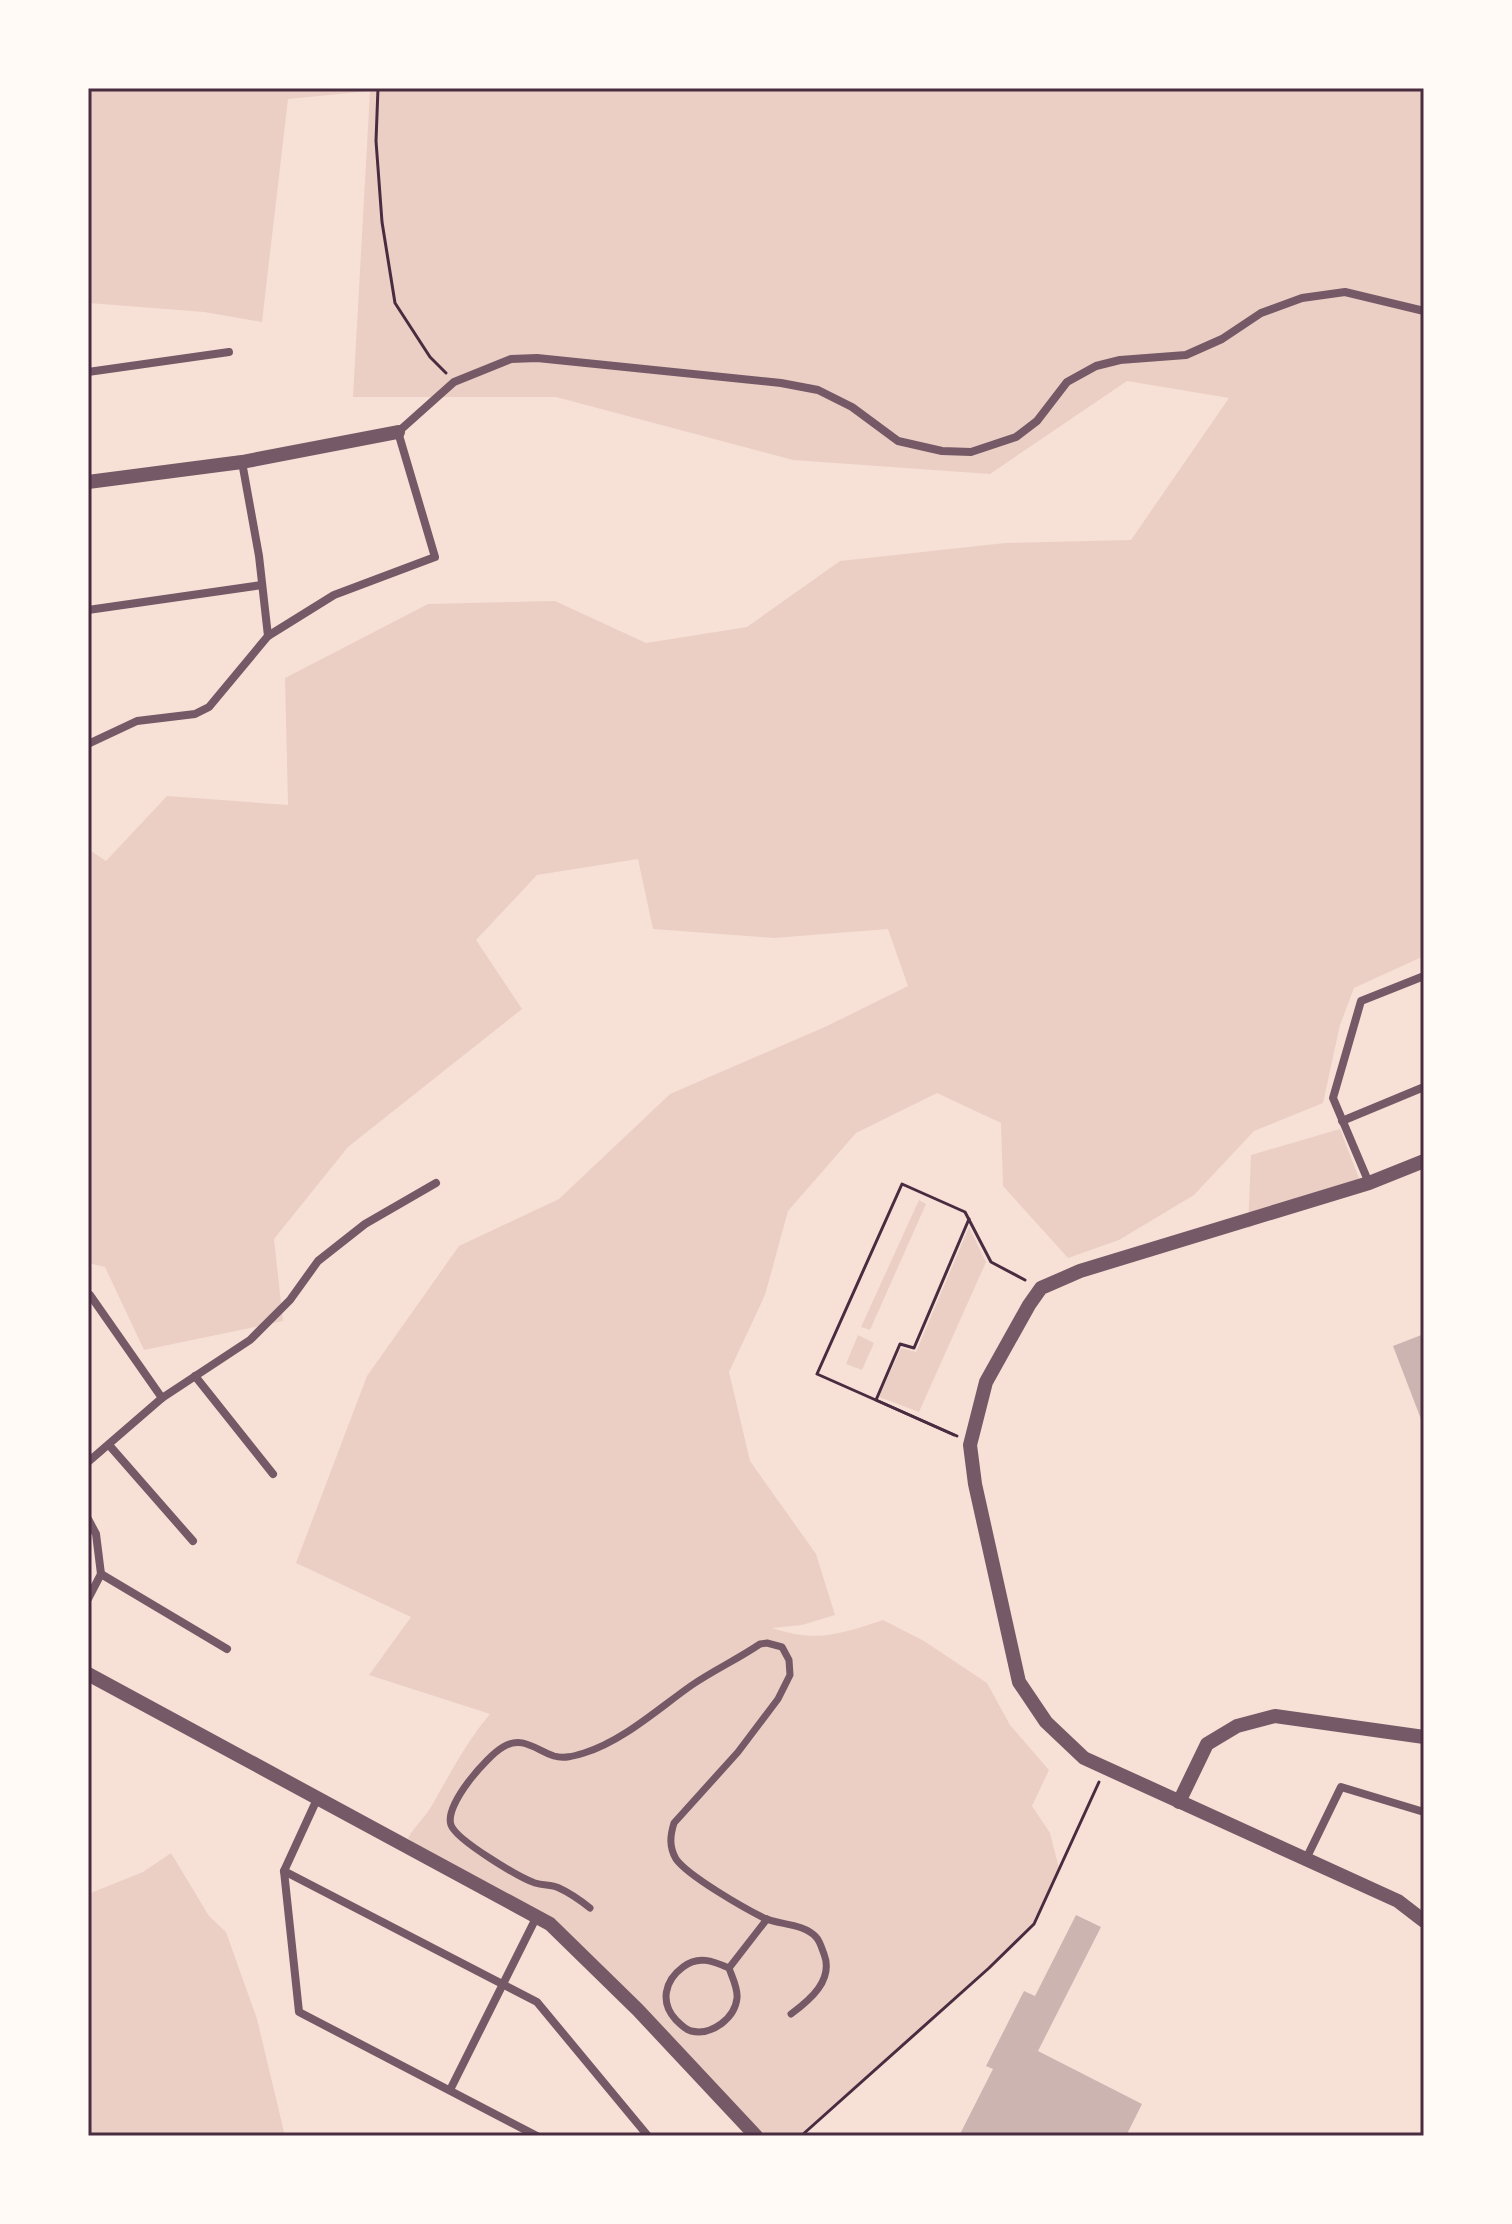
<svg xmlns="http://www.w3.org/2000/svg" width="1512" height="2224" font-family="Arial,sans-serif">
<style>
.green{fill:#ebcfc5}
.building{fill:#ccb4b1}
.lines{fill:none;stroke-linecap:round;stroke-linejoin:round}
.path{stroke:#4a2c40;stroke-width:3}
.pedestrian{stroke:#755966;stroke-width:7}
.minor{stroke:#755966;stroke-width:8}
.tertiary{stroke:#755966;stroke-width:14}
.neatline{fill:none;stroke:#4a2c40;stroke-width:3}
</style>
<rect width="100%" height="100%" fill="#f7e1d7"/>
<g class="green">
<path d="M88,88H1424V956L1354,988L1340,1025L1323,1103L1254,1131L1194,1195L1119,1240L1068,1258L1003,1186L1001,1123L937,1093L856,1133L788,1211L765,1295L729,1372L750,1461L816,1554L835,1615L802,1625L772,1628C817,1643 840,1634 883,1620L924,1641L987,1683L1010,1725L1049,1770L1032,1806L1050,1833L1059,1868L1034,1924L989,1968L802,2136H756L554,1923L423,1851L408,1838C415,1826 424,1818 431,1807C449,1776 466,1742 490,1714L369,1675L411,1617L296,1563L367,1376L459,1246L559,1199L670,1094L827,1026L908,986L888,929L774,938L653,929L638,859L537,875L476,940L522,1009L348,1147L274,1239L283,1321L144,1350L105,1267L88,1263V849L106,861L167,796L288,805L285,678L428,604L555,601L646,643L747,627L840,561L1005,543L1131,540L1229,398L1127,381L990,474L793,460L556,397H353L370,91L288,99L262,322L204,312L88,303Z"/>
<path d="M1340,1129L1360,1181L1248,1228L1251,1155Z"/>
<path d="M919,1200L926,1204L870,1330L861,1327Z"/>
<path d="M969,1227L986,1262L919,1412L879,1397L901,1348L916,1352Z"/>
<path d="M858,1335L874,1343L862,1370L846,1364Z"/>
<path d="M171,1853L209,1916L226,1932L257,2019L285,2136H88V1894L143,1872Z"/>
</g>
<g class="building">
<path d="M1424,1334V1427L1393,1346Z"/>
<path d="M1076,1915L1101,1927L1038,2051L1142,2104L1126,2136H959L993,2069L986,2066L1024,1991L1035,1996Z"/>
</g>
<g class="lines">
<g class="path">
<path d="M378,88L376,141L382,222L395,303L430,357L446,373"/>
<path d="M954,1435L876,1400L900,1344L914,1348L969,1219"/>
<path d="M957,1436L817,1374L902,1184L965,1212L991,1262L1025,1280"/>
<path d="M801,2136L989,1968L1034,1924L1099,1782"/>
</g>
<g class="pedestrian">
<path d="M590,1908C580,1900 570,1893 559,1888C551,1884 544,1886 535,1883C520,1878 456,1840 451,1825C444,1805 487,1756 503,1747C522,1735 536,1750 554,1756C564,1759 574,1756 584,1753C623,1741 659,1708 692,1685C714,1670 738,1659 760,1644L767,1643L782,1647L789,1660L790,1675L778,1699L738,1752L674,1823C670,1836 669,1847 676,1859C688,1876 744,1908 764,1918C779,1925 803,1923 816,1937C820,1941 822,1949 824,1954C834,1980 810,2000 791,2014"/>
<path d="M729,1968C732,1977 738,1988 737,1998C735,2018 712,2036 691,2031C686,2030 680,2024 676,2020C660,2003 664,1981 683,1967C698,1955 713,1961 729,1968L767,1919"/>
</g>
<g class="minor">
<path d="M88,372L229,352"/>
<path d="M242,462L259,556L268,636"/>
<path d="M88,610L262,585"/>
<path d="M88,744L137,721L195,714L209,707L268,636L334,595L435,557L398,432L454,382L511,359L537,358L781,383L818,390L852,407L898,441L942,451L971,452L1016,437L1037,421L1067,382L1096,366L1120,360L1186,355L1222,339L1261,313L1302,298L1345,292L1424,311"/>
<path d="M1342,1121L1424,1087"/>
<path d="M1369,1183L1333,1098L1361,1001L1424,976"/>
<path d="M90,1295L162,1398"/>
<path d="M195,1376L273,1474"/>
<path d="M109,1445L193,1541"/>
<path d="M88,1462L162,1398L250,1340L290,1300L318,1261L365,1224L436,1183"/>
<path d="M88,1519L96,1534L101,1574L88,1599"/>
<path d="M101,1574L227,1649"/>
<path d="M318,1797L284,1871L299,2012L537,2136"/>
<path d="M1306,1859L1341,1787L1424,1812"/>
<path d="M284,1871L537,2002L648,2136"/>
<path d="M450,2090L537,1916"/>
</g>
<g class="tertiary">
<path d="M88,482L242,462L398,432"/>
<path d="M1424,1161L1369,1183L1080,1271L1041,1288L1029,1305L986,1382L970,1445L975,1484L1019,1682L1046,1722L1084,1758L1398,1901L1424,1921"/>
<path d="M88,1674L550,1924L638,2010L756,2136"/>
<path d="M1179,1802L1207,1744L1237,1726L1275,1716L1424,1737"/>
</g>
</g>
<rect width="1512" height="2224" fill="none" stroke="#fffaf5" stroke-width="180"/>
<rect x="90" y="90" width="1332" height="2044" class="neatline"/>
</svg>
